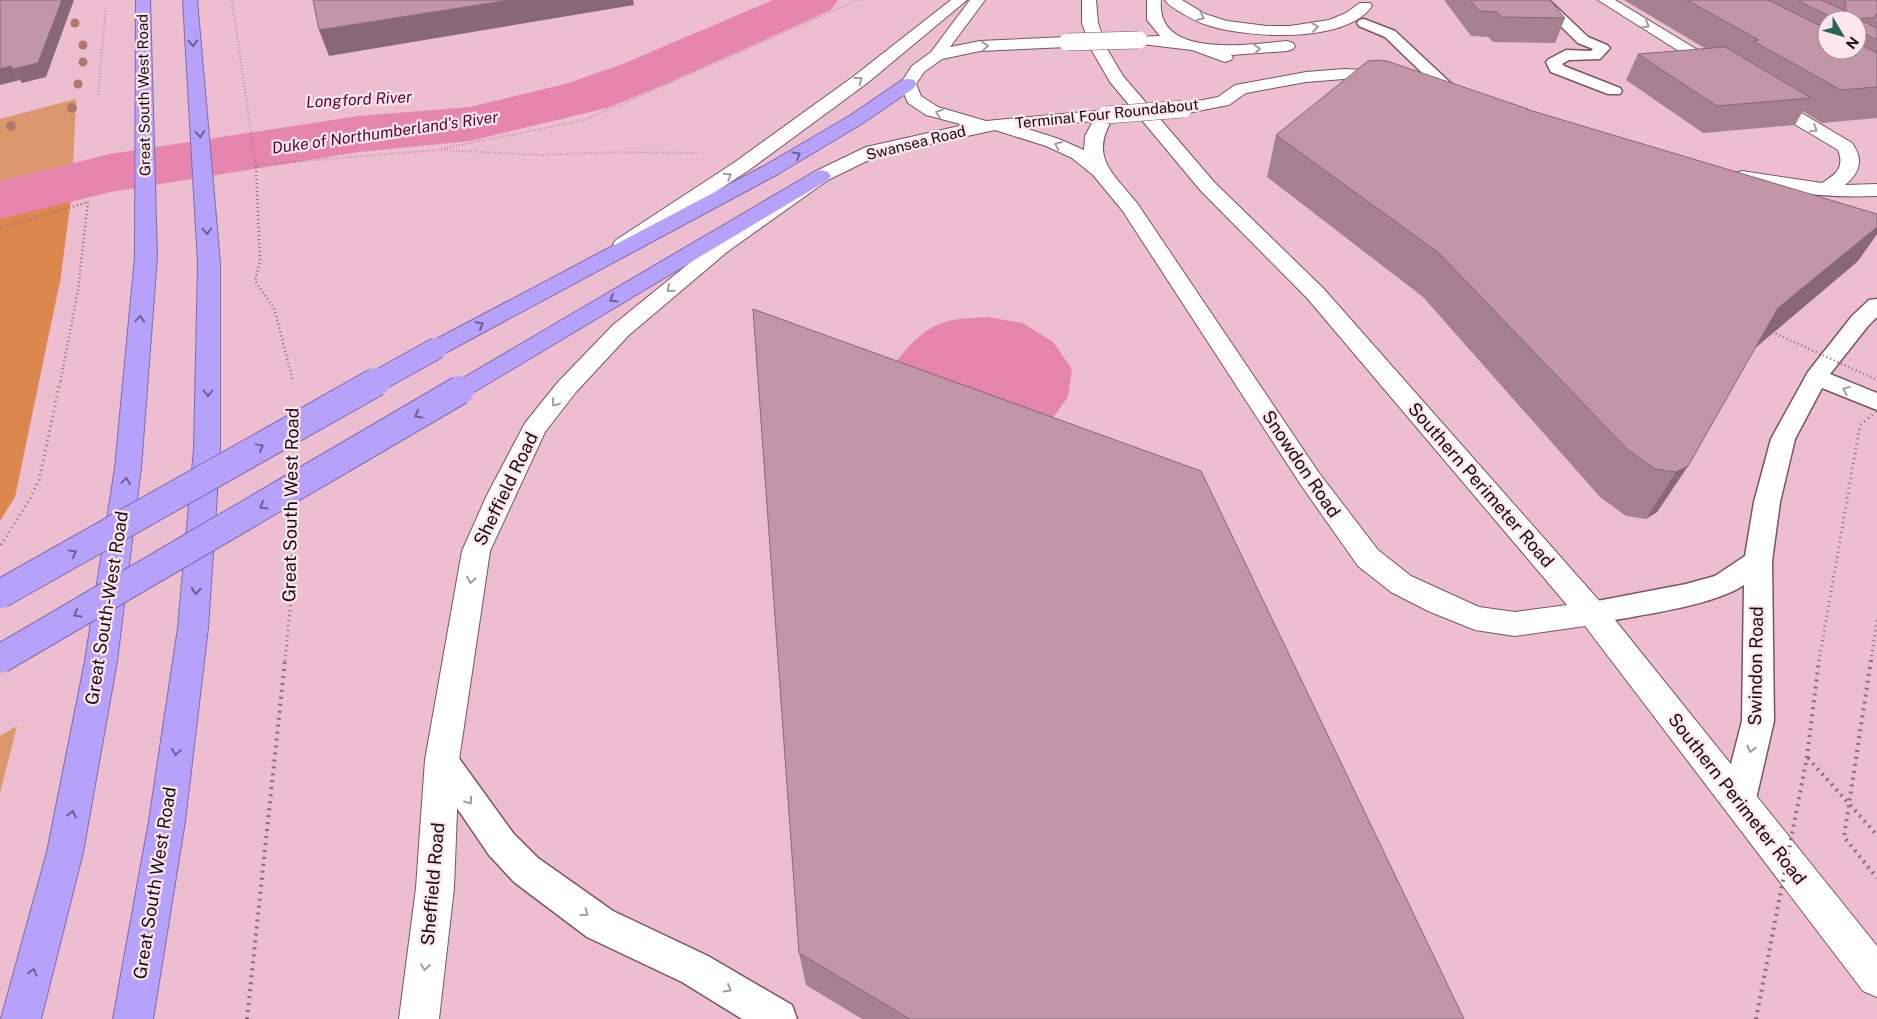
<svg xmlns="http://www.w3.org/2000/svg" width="1877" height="1019" font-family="'Public Sans',sans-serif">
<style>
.green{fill:#dc986c}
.forest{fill:#dc874e}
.water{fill:#e686af}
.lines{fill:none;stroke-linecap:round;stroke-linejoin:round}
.river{fill:#e686af;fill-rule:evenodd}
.lane-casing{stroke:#7b5363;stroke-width:3}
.street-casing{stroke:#7b5363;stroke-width:2}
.secondary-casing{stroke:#7b5363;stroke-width:2}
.highway-casing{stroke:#7f6ca9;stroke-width:2}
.path-far3{stroke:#8d6c79;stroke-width:2;stroke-dasharray:0.5 2.5;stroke-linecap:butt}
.path-far2{stroke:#8d6c79;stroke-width:2.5;stroke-dasharray:1 3;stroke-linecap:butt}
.path-far1{stroke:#8d6c79;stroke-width:3;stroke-dasharray:1 4;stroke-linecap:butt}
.path{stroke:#8d6c79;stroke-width:4;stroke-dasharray:2 5;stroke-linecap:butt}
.lane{fill:#fff;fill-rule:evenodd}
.street{fill:#fff;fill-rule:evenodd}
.secondary{fill:#fff;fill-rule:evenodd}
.highway{fill:#b6a2fb;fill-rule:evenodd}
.secondary-bridge-casing{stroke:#7b5363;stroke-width:18;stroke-linecap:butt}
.highway-bridge-far1-casing{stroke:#7f6ca9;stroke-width:23;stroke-linecap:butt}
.highway-bridge-casing{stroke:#7f6ca9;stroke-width:30;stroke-linecap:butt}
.path-bridge-far2{stroke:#8d6c79;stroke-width:2.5;stroke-dasharray:1 3;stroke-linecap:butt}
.path-bridge-far1{stroke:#8d6c79;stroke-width:3;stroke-dasharray:1 4;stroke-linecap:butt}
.path-bridge{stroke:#8d6c79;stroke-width:4;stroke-dasharray:2 5;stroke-linecap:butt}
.secondary-bridge{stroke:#fff;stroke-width:17}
.highway-bridge-far1{stroke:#b6a2fb;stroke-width:21}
.highway-bridge{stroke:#b6a2fb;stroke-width:28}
.tree{fill:#ae796b}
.wall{fill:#a78090;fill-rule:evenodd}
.shaded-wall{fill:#886875}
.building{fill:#c295a7;stroke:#886875}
.oneway{stroke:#a39d9f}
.oneway2{stroke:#6f5d91}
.labels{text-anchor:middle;stroke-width:4.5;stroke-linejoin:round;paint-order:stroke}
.far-street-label{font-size:15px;fill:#190910;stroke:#fee6ef}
.far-water-label{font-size:16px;font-style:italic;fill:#560031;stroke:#fee6ef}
.street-label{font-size:18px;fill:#190910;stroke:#fee6ef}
</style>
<rect width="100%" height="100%" fill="#edbdd0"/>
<g class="green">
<path d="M76,99L72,191L60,281L0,505V119Z"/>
<path d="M17,726L0,793V736Z"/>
</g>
<path class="forest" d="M72,191L60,281L15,497L0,521V209Z"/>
<path class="water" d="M988,317L1023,323L1053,342L1072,369L1068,397L1030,449L877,390C895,363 917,326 953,320C964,318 976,318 988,317Z"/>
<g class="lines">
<path class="river" d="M773,0H838L831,10L663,85L607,108L470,141L359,152L111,192L0,219V181L110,154L359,116L470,107L569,83L625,63Z"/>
<g class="lane-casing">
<g id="lane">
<path d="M1534,0H1549L1588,37L1607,45L1610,48L1600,59L1569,60L1562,64L1564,66L1620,88L1622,91L1620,94H1608L1551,72L1546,62L1549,59L1566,50L1591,51L1593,49L1578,43Z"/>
<path d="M1364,19L1395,31L1456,88L1458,91L1456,94H1444L1385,37L1359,26L1357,23L1359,20Z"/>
<path d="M1877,299V317L1868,326L1830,374L1877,393V410L1822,388L1795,439L1780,502L1772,561L1774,721L1756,799L1751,810L1739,814L1727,810L1722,799L1742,721L1744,585C1711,607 1633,616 1592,624L1582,621L1578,613L1582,605L1592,602L1686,584L1715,576L1745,556L1754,502L1771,439L1808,372L1852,316L1869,300Z"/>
<path d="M442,746L453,750L513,833L538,858L613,911L708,956L792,1005L797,1019H742L682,982L587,937L514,882L489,855L431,770L426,760L431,750Z"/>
</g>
</g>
<g class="street-casing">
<g id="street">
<path d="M1598,0H1615L1724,66L1726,69L1724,72H1712Z"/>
<path d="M1767,95L1773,96L1852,143C1864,159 1860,173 1845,185L1877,184V196C1829,198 1781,193 1735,181L1732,177L1735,173L1742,171L1822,183C1836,174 1845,168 1838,150L1761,104L1758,100L1761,96Z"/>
</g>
</g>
<g class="secondary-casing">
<g id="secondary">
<path d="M951,0H967L866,84L749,170L630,248L623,250L616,248L613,244L616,240L735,162L854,76Z"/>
<path d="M970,0H985L950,47L980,41L1067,37L1073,39L1075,42L1073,45L1067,47L980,51L942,59L924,72L916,84L921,96L938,107L986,121L1106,110L1112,111L1115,115C1088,156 1111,171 1137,203L1319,473L1378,550L1411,576L1479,607L1515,612L1567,605L1307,298L1201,191L1110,82L1091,49L1082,23V0H1096L1098,23L1107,49L1123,76L1215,183L1323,288L1603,605L1877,946V997L1863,991L1585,626L1515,636L1475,630L1428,611L1391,592L1358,566L1301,485L1122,210L1093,175L1072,158L1046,146L995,130L879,155L828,180L727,252L629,335L576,392L545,432L490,551L459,760L454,888L439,1019H399L416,888L425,760L462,551L487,495L525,423L558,382L613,325L713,244L814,172L866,147L964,125L926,115L908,103L900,84L912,66L931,52ZM1093,121L1085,136L1084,150L1059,139L1025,128Z"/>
<path d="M1147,0H1161C1155,60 1251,44 1287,41L1293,43L1295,46L1293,49L1287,51L1231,55L1233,57L1231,60L1225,62L1192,50L1133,43L1131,40L1133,37L1160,36L1147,20Z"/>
<path d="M1165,0H1182L1205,14L1227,21L1267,26H1290L1329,20L1346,13L1360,3H1370L1372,6C1345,45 1243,38 1204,24C1195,21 1187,16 1180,12C1174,8 1168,5 1165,0Z"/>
<path d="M1344,69L1388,71L1394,72L1396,76L1394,80L1388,81L1344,79L1306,82L1246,93L1229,105L1223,106L1183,114L1177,113L1174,109L1177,105L1218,97L1235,85L1241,84L1306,72Z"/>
</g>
</g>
<g class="highway-casing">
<g id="highway">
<path d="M136,0H150L157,257L141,468L117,661L83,852L41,1019H1L47,852L85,661L115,468L135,257Z"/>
<path d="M183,0H197L220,263V449L208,628L185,821L153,1019H113L149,821L178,628L194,449L198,263Z"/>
<path d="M908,79L914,80L916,84L914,88L863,123L778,174L445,353L437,355L429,353L425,348L429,343L764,166L851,115L902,80Z"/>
<path d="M821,170L828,172L831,176L828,180L469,395L460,398L451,395L448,390L451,385L814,172Z"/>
</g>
</g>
<g class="path-far3">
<path d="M232,0L256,168"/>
<path d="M98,95L106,6"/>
<path d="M441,150L542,155L617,152L697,153"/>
<path d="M256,165L436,150L585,120L858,0"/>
</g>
<g class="path-far2">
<path d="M256,167L260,261L255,281L274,308L293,381"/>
<path d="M0,228L88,202L78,290L60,383"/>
</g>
<g class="path-far1">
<path d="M1,545L31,497L39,480L60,382"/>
<path d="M285,661L291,600V537"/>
<path d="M1871,661L1877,619"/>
</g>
<g class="path">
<path d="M1871,660L1844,837L1877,878"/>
<path d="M247,1019L285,660"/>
</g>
<use href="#lane" class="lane"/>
<use href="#street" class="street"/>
<use href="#secondary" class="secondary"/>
<use href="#highway" class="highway"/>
<g class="secondary-bridge-casing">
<g id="secondary-bridge">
<path d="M1067,42L1139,40"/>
<path d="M1106,115L1183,109"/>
</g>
</g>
<g class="highway-bridge-far1-casing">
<path id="highway-bridge-far1" d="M374,383L437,348"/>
</g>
<g class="highway-bridge-casing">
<g id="highway-bridge">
<path d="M0,594L376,382"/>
<path d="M0,659L460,390"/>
</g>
</g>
<path class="path-bridge-far2" d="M1772,332L1877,380"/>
<path class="path-bridge-far1" d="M1819,661L1860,425L1877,411"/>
<g class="path-bridge">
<path d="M1808,758L1877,835"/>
<path d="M1756,1019L1807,757L1819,660"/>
</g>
<use href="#secondary-bridge" class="secondary-bridge"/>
<use href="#highway-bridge-far1" class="highway-bridge-far1"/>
<use href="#highway-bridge" class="highway-bridge"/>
</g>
<g class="tree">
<circle cx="75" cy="23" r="4.5"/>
<circle cx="83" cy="45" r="4.5"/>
<circle cx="83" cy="62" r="4.5"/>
<circle cx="78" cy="84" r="4.5"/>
<circle cx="72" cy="108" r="5"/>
<circle cx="11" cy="126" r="5"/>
</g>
<g class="wall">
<path d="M1444,0H1550L1565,18L1555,43L1493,42L1488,37L1471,36Z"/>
<path d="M1624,0H1877V118L1822,123L1803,111L1795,125L1703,133L1626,80L1638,54L1706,49ZM1827,20H1857V50H1827Z"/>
<path d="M1528,110L1877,214V234L1858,261L1755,348L1688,466L1657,512L1646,519L1626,516L1600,497L1423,297L1267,177L1276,135Z"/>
<path d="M799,953L1464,1019H862L806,985Z"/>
</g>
<g class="shaded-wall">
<path d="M62,0H74L46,77L22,83L13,69Z"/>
<path d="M510,0H633L634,5L329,56L319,30Z"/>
<path d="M11,66L20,80L0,85V69Z"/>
<path d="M1877,227V234L1858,261L1748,354L1778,308Z"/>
<path d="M1688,466L1657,512L1646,519L1676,472Z"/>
</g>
<g class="building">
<path d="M0,0H62L38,63L13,69L11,66L0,69Z"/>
<path d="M313,0H510L319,30Z"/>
<path d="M1470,0H1550L1565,18L1502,17L1497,12L1479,11Z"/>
<path d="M1687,0H1768L1827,29V50H1857V43L1877,53V87L1841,90L1753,41L1759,40Z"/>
<path d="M1797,0H1821L1846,11L1845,0H1877V15L1876,14L1873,18H1862V21L1877,28V40L1857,30V20H1837Z"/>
<path d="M1725,47L1811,98L1717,106L1638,54Z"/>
<path d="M1378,60L1387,61L1528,109H1526L1877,214V227L1778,308L1688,466L1676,472L1655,469L1628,450L1439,253L1276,135L1368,61Z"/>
<path d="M753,309L1201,471L1464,1019H910L799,953Z"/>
</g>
<defs><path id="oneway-chevron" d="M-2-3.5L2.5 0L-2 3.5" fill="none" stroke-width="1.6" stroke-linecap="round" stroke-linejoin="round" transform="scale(1.25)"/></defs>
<g class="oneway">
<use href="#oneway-chevron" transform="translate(1201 17) rotate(24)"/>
<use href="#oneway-chevron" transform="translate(1646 25) rotate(31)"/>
<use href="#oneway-chevron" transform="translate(1315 27) rotate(-8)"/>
<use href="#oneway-chevron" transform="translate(985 46) rotate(-5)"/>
<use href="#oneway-chevron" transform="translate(1257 49) rotate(-4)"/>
<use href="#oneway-chevron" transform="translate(859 80) rotate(-37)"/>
<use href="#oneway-chevron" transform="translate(939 113) rotate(-161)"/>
<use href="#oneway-chevron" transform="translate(1814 129) rotate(31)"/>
<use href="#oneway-chevron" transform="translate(1058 145) rotate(-155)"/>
<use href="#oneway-chevron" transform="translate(728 176) rotate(-33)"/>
<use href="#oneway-chevron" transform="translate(670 289) rotate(140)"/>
<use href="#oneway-chevron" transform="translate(1846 390) rotate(-158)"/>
<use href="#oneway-chevron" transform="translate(555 403) rotate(128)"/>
<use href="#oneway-chevron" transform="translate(471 580) rotate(99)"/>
<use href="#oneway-chevron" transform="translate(1751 749) rotate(104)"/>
<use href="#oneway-chevron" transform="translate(469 801) rotate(55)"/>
<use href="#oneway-chevron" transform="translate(585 913) rotate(36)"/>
<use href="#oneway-chevron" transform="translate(425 967) rotate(97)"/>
<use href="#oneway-chevron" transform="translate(728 989) rotate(31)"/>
</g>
<g class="oneway2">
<use href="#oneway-chevron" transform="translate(193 43) rotate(87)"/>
<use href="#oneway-chevron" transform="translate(200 134) rotate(85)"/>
<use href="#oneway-chevron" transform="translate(797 155) rotate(-31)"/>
<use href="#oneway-chevron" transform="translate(207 231) rotate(87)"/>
<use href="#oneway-chevron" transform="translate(613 299) rotate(149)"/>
<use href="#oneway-chevron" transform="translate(140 319) rotate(-85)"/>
<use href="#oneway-chevron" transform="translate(480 325) rotate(-28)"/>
<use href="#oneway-chevron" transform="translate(208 393) rotate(90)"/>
<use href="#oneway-chevron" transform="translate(418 415) rotate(150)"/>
<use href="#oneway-chevron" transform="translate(260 447) rotate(-29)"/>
<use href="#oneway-chevron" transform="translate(126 481) rotate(-82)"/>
<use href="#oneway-chevron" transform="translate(263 506) rotate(150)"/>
<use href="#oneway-chevron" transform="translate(73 553) rotate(-29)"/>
<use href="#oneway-chevron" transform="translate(196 591) rotate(95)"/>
<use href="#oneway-chevron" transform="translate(77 614) rotate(150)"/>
<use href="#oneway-chevron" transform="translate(176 752) rotate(98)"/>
<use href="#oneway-chevron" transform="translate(72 814) rotate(-79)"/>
<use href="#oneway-chevron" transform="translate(33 972) rotate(-75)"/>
</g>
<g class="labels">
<g class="far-street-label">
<text transform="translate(144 95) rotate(-91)" y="5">Great South West Road</text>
<text transform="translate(1107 114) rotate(-6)" y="5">Terminal Four Roundabout</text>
<text transform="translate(916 143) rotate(-14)" y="5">Swansea Road</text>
</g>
<g class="far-water-label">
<text transform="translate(359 99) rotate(-3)" y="6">Longford River</text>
<text transform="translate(385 132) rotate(-8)" y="6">Duke of Northumberland's River</text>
</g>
<g class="street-label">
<text transform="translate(1301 464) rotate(56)" y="6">Snowdon Road</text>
<text transform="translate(1481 485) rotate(49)" y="6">Southern Perimeter Road</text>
<text transform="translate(506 489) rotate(-64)" y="6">Sheffield Road</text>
<text transform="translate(291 505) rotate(-89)" y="6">Great South West Road</text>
<text transform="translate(107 608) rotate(-81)" y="6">Great South-West Road</text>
<text transform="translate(1756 666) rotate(-89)" y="6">Swindon Road</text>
<text transform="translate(1737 799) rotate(52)" y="6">Southern Perimeter Road</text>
<text transform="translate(155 883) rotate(-81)" y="6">Great South West Road</text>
<text transform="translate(433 884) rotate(-85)" y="6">Sheffield Road</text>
</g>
</g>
<g transform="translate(1842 35) rotate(128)"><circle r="24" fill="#fee6ef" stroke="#a28e96"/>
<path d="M0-4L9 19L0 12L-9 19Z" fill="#266857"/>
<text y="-8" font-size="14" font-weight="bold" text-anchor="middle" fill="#190910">N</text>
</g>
</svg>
